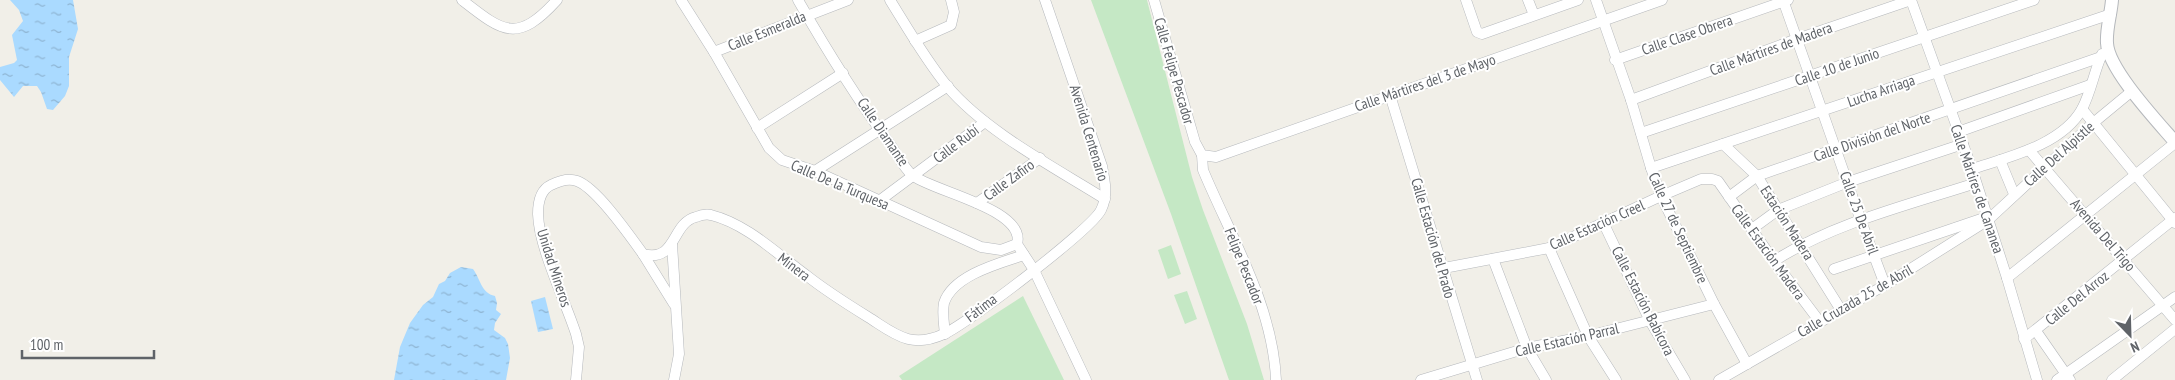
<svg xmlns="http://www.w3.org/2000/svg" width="2175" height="380" font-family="'PT Sans Narrow',sans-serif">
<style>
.park{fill:#c5e8c5}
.water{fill:url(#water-ripples)}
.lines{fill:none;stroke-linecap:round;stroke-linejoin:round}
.minor-casing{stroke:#b5b8bc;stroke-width:11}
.tertiary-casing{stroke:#b5b8bc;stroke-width:14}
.minor{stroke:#fff;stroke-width:10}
.tertiary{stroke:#fff;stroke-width:12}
.labels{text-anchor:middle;stroke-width:4;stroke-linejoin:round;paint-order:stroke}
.street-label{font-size:15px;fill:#5f6368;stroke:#fff}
</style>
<defs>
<pattern id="water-ripples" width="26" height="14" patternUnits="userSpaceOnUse" patternTransform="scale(1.25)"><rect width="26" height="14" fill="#aadaff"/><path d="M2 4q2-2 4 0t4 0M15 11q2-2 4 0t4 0" fill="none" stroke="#8eb4d2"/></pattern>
</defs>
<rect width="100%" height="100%" fill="#f1efe8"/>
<g class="park">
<path d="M1091,0H1147L1192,177L1203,210L1247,324L1264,380H1229L1171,214Z"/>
<path d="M1171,245L1181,274L1168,279L1158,250Z"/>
<path d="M1187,291L1197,319L1185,324L1174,295Z"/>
<path d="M1023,296L1064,380H902L899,376Z"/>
</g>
<g class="water">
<path d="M10,0H73L78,29L69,57V86L65,96L53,110L47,109L41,92L37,86H23L14,97L0,80V67L14,63L17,60L12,35L23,21L19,10Z"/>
<path d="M461,267L473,269C481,280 481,293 495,296L497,303L496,310L501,314L495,323L494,330L505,338L508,344L510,358L506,380H394L400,347L410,323L423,305L433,297L439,284L445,281L450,273Z"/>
<path d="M545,297L553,329L538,332L531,301Z"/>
</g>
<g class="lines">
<g class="minor-casing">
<g id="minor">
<path d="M462,0C503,32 517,44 557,0"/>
<path d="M681,0L714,52L769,148L782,160L815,171L981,247L1001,250L1017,244"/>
<path d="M798,0C826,49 857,99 890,144C897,154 904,168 912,175C931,191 1027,209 1017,244L1034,270L1086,380"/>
<path d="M890,0C908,29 925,59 947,86C986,132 1054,167 1105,199"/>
<path d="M1154,0L1195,142L1202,155L1216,157L1662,0"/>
<path d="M1466,0L1477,32L1482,34L1578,0"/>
<path d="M1528,0L1534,15"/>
<path d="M1596,0L1631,100L1651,168L1661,196L1714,304L1747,364"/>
<path d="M1783,0L1861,221L1885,285"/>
<path d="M1911,0L1972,169L2007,278L2037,380"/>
<path d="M915,41L951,25L954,12L951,0"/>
<path d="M714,52L848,0"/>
<path d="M1615,60L1788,0"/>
<path d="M1390,95L1477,380"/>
<path d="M1631,100L1797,39L1911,0"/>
<path d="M2082,109L2175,223"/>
<path d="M757,128L843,73"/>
<path d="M1958,132L2090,85"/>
<path d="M1641,133L2034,0"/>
<path d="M1723,144L1757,176L1841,310"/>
<path d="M2029,150L2175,320"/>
<path d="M1202,155L1203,170C1231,237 1273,306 1276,380"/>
<path d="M2000,160L2014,194"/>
<path d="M1651,168L2111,14"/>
<path d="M1972,169C2008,157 2062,145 2082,109C2091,92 2094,72 2102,54"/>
<path d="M815,171L948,86"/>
<path d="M1729,197L1757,176L2101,57"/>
<path d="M879,201L985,122"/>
<path d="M977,203L1040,158"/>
<path d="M1603,222L1650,321L1685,380"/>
<path d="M1752,229L1778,210L1848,182L1963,144"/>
<path d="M672,244L679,354L674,380"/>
<path d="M1549,248L1588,336L1616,380"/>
<path d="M643,254L674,304"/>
<path d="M1493,259L1527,348L1546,380"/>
<path d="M1774,261C1834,223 1908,205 1976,183"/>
<path d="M1444,268L1549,248L1661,196L1701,179H1712L1718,181L1774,261L1820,322"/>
<path d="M1834,269L1981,219"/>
<path d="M2007,278L2175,143"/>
<path d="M2036,331L2070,380"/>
<path d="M945,334C944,324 942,313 944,303C953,275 1000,263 1024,255"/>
<path d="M2024,339L2175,218"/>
<path d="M576,380L579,347L576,334C565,300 539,248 538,214C538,203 540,190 551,185C559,181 569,178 577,181C597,188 630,236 643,254C677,263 671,223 696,217C701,215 706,214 711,215C747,224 777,254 806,275C826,291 847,304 868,317C881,325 893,335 908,339C920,342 933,339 944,334C967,324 1092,229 1101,210C1108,196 1105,181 1102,166L1045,0"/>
<path d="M1421,380L1527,348L1588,336L1714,304"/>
<path d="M1719,380L1885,285L1988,220L2092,124L2132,91"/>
<path d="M2057,380L2175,297"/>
<path d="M2112,380L2175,329"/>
</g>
</g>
<g class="tertiary-casing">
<path id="tertiary" d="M2112,0C2111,14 2106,29 2107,43C2108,69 2157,121 2175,142"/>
</g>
<use href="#minor" class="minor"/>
<use href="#tertiary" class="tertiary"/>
</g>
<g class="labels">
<g class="street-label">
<text transform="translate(767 31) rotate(-22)" y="5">Calle Esmeralda</text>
<text transform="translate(1687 35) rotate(-19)" y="5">Calle Clase Obrera</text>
<text transform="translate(1771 49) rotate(-20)" y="5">Calle Mártires de Madera</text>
<text transform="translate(1837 67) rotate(-19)" y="5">Calle 10 de Junio</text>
<text transform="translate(1174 71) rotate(74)" y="5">Calle Felipe Pescador</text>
<text transform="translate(1425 83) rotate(-19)" y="5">Calle Mártires del 3 de Mayo</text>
<text transform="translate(1881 91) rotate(-19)" y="5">Lucha Arriaga</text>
<text transform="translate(883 132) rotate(56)" y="5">Calle Diamante</text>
<text transform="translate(1089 133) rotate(73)" y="5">Avenida Centenario</text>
<text transform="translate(1872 137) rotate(-19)" y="5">Calle División del Norte</text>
<text transform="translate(956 144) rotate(-37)" y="5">Calle Rubí</text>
<text transform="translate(2059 154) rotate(-42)" y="5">Calle Del Alpistle</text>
<text transform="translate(1009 180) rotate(-36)" y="5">Calle Zafiro</text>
<text transform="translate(840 185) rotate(23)" y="5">Calle De la Turquesa</text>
<text transform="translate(1977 189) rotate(71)" y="5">Calle Mártires de Cananea</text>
<text transform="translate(1859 213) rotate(70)" y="5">Calle 25 De Abril</text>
<text transform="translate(1787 223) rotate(57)" y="5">Estación Madera</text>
<text transform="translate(1597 225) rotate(-24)" y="5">Calle Estación Creel</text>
<text transform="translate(1678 228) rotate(65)" y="5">Calle 27 de Septiembre</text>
<text transform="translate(2103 235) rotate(49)" y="5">Avenida Del Trigo</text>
<text transform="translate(1433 238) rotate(74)" y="5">Calle Estación del Prado</text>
<text transform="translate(1768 252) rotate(54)" y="5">Calle Estación Madera</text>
<text transform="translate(1244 266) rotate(68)" y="5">Felipe Pescador</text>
<text transform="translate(794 267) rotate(37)" y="5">Minera</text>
<text transform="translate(554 268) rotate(72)" y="5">Unidad Mineros</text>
<text transform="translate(2077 298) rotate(-39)" y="5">Calle Del Arroz</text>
<text transform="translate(1643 301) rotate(63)" y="5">Calle Estación Babícora</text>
<text transform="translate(1855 301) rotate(-30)" y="5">Calle Cruzada 25 de Abril</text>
<text transform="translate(981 308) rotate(-37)" y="5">Fátima</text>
<text transform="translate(1567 340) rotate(-13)" y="5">Calle Estación Parral</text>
</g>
</g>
<g transform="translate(2130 335) rotate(157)" stroke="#ffffff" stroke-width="4" paint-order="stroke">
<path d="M0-4L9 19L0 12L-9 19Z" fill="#5f6368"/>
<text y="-8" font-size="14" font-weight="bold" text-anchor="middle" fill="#5f6368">N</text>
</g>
<path d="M22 350v8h132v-8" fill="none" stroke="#5f6368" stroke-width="2.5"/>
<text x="30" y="350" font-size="15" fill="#5f6368" stroke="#ffffff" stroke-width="4" paint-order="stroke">100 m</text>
</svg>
